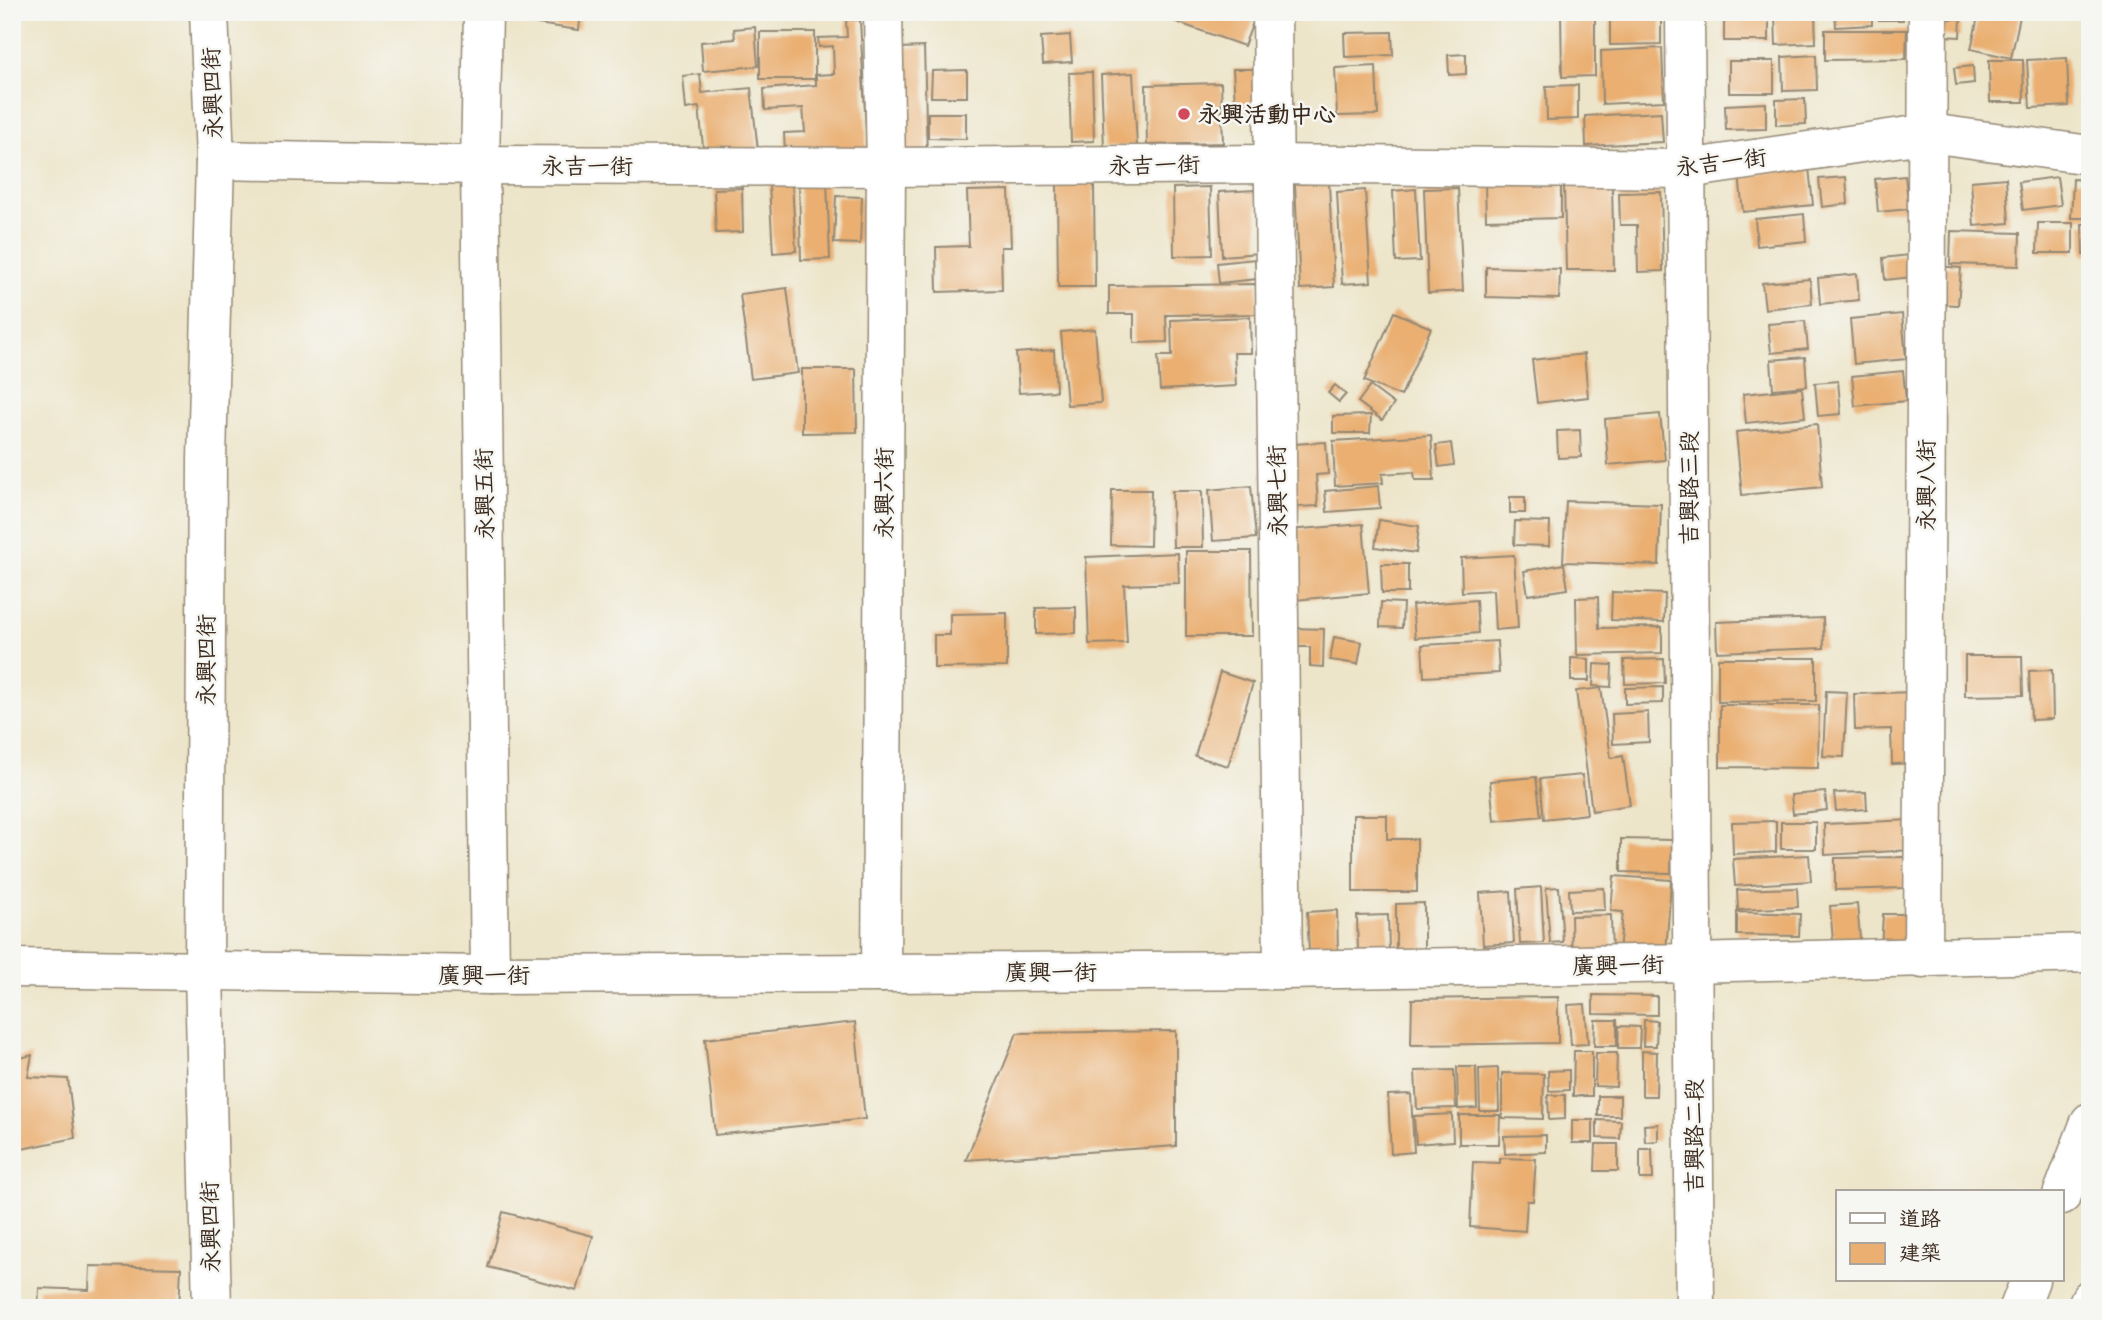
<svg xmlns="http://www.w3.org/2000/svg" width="2102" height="1320" font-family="Pangolin,'LXGW WenKai TC',sans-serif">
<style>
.building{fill:#eaaf71}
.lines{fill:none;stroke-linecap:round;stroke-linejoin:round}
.minor-casing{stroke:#948874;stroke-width:41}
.major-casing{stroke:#948874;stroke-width:41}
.minor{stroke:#fff;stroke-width:38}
.major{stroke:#fff;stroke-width:38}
.poi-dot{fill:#d1495b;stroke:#f6f6f2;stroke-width:2.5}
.labels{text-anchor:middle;stroke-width:5;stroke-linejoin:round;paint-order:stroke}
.street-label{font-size:23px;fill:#3b2a1e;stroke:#f6f6f2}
.poi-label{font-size:23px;font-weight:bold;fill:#3b2a1e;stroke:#f6f6f2;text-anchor:start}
</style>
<rect width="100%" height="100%" fill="#f6f6f2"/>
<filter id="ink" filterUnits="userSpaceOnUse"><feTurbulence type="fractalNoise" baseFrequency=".0143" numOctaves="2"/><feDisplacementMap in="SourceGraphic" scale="14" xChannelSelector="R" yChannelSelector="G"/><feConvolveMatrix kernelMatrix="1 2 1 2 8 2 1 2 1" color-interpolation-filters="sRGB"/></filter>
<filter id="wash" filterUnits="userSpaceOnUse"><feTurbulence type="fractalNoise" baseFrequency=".00686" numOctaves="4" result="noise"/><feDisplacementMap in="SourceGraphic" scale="28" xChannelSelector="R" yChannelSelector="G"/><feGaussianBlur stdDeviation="1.57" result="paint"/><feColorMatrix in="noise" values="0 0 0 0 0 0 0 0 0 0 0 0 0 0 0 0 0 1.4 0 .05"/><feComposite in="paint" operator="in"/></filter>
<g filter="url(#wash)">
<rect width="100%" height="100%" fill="#ede5c9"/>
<g id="blocks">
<g class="building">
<path d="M539,12H581L579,30L537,24Z"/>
<path d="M1148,12H1257L1244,46Z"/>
<path d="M1561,12H1595V76L1562,77Z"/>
<path d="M1610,12H1661V44L1610,45Z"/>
<path d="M1724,12L1769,13V41H1724Z"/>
<path d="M1835,12H1872V25L1836,27Z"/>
<path d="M1880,12H1903V20H1879Z"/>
<path d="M1979,12H2021L2011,58L1971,49Z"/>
<path d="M1815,15L1816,43L1776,45L1775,16Z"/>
<path d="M1942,19H1961L1960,37L1942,36Z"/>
<path d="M846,20H860L867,149L785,153L784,133L805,132L803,108L765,110L764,89L816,85V75L834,74L833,46L819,47L818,38L847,37Z"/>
<path d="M755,27L758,66L703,71L701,42L735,39L734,29Z"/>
<path d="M1825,30H1907L1906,59L1825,60Z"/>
<rect x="760" y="32" width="55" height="47"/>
<path d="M1392,32L1393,55L1345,57L1344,33Z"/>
<path d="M1070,35L1072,62L1043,64L1041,37Z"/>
<path d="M924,47L927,156H902L900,48Z"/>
<path d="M1662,48L1664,101L1602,104L1601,51Z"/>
<path d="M1466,54V74L1449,75L1448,55Z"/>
<path d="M1816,55L1817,90L1783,91L1782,57Z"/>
<path d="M2067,58L2069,106L2030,108L2027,60Z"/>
<path d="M1989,60H2023L2024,102H1990Z"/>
<rect x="1729" y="61" width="45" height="32"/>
<path d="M1376,66L1378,115L1337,116L1335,68Z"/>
<path d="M1973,66L1974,83L1956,85L1954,68Z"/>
<path d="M1233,69H1263L1264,103L1235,104Z"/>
<path d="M967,70V97H931L932,71Z"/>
<path d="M1092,72L1094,141L1071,142L1069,73Z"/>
<path d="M1133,73L1137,146L1104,147L1101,75Z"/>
<path d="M700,74L702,93L751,88L759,160L704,156L699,107L686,109L683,76Z"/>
<path d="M1221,83L1223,143L1147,145L1146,85Z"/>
<path d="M1578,85V119L1547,120L1546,86Z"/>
<path d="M1805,99L1806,124L1776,125V100Z"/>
<path d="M1766,103V129L1726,130L1725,105Z"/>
<path d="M1661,112L1663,142L1586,146L1585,116Z"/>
<path d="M928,113H966V139L928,138Z"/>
<path d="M1809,168L1813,205L1743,212L1739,175Z"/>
<path d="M1905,176L1909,209L1878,212L1875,179Z"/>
<path d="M1846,177L1848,204L1822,207L1819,179Z"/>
<path d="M2057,177L2061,205L2023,210L2019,182Z"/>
<path d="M2006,178L2009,223L1974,226L1971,181Z"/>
<path d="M2073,179L2090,180V218H2071Z"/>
<path d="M827,180L830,259L801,260L799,182Z"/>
<path d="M1561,182V218L1486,220L1485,184Z"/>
<path d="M792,183L796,251L773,253L769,185Z"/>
<path d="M1329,183L1334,287L1300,289L1295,184Z"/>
<path d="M1057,184H1094L1095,287H1058Z"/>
<path d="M1612,185L1614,270H1566L1564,186Z"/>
<path d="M1210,187L1212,255L1174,256L1173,188Z"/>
<path d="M742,188L743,232L716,233L714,189Z"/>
<path d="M1458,188L1463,291L1428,293L1424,189Z"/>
<path d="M1416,189L1420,261L1396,262L1393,191Z"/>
<path d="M1009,190L1011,247H1001L1002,290L937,292L936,247L969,246L967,191Z"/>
<path d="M1256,190L1259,253L1222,256L1219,192Z"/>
<path d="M1365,190L1371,282L1342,284L1337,192Z"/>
<path d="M1661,192L1663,271L1638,272L1637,225H1620L1619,193Z"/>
<path d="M836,196L862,197L860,244L834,243Z"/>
<path d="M1804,214L1806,241L1757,246L1755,219Z"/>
<path d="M2038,223H2073V253H2037Z"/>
<path d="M2082,224H2090V254L2083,255Z"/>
<path d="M1951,231L2020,233L2019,266L1950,264Z"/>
<path d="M1909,255L1912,277L1885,280L1883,258Z"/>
<path d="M1255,259L1257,279L1219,283L1217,263Z"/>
<path d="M1938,266L1961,268L1958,305L1935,304Z"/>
<path d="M1486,267L1560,269L1559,299L1486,297Z"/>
<path d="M1857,274L1859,300L1820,304L1818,278Z"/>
<path d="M1810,279L1812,304L1765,309L1762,283Z"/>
<path d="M1258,284L1257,314L1166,315L1167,342L1134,343V314H1109V286Z"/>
<path d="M787,288L798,373L751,379L740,294Z"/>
<path d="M1394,312L1431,328L1401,396L1364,381Z"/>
<path d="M1902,314L1906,359L1854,364L1850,319Z"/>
<path d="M1250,317L1251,353H1234L1236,386L1160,390L1158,356H1172L1171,320Z"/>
<path d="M1805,321L1808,349L1771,353L1768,324Z"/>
<path d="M1095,329L1101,403L1067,405L1061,332Z"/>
<path d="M1054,350L1056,391L1019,393L1016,353Z"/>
<path d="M1584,354L1588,397L1537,403L1532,360Z"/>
<path d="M1805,357L1807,386L1773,389L1771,360Z"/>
<path d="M802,369H856L857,432L802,433Z"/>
<path d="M1903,371L1906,401L1855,406L1852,376Z"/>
<path d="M1838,381L1841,414L1818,416L1815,383Z"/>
<path d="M1335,385L1346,394L1339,402L1328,393Z"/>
<path d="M1370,386L1394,404L1382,420L1358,402Z"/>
<path d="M1802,388L1805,417L1746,423L1743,394Z"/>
<path d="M1660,414L1665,460L1608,465L1605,419Z"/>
<path d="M1371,415L1370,433H1333V416Z"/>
<path d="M1817,424L1822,487L1742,495L1736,432Z"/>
<path d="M1580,430L1581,457L1558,458L1557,431Z"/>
<path d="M1431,435L1434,480H1415L1414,472L1382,474L1383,483L1335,486L1333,441Z"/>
<path d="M1326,442L1328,474L1316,475L1318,506L1297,507L1293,444Z"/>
<path d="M1451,443L1454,465L1439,467L1436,445Z"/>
<path d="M1251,486L1256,538L1213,541L1209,490Z"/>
<path d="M1378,486L1380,508L1327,512L1325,491Z"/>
<path d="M1112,490H1151L1150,546L1111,545Z"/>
<path d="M1172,491H1202L1203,547H1173Z"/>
<rect x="1510" y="497" width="15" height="16"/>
<path d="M1566,501L1661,504L1659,565L1563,562Z"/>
<path d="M1379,520L1419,526L1416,553L1375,547Z"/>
<path d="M1515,521L1550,522L1549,546L1514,545Z"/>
<path d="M1363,524L1369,593L1295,600L1289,530Z"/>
<path d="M1186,551H1251L1252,636H1186Z"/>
<path d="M1178,553L1179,583L1124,585L1127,643L1089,644L1086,557Z"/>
<path d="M1514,555L1518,628L1495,630L1493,590L1462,592L1461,558Z"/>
<path d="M1381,564H1408V593H1382Z"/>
<path d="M1564,564L1568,589L1528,595L1524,571Z"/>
<path d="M1612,592L1665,594L1664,622L1611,620Z"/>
<path d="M1598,597L1599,628L1662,627V653L1577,655L1576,598Z"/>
<path d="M1476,600L1478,633L1415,638L1412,605Z"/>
<path d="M1381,602L1403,603L1402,628L1380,627Z"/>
<path d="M1076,607V633L1036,634V608Z"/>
<path d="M1007,613V667L934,668V635H950V614Z"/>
<path d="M1823,618L1824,648L1717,652L1716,622Z"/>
<path d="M1291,628L1324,629L1323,667L1310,666V647H1291Z"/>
<path d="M1334,637L1362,642L1358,664L1330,660Z"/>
<path d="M1497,641L1499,673L1424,677L1422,645Z"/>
<path d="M1965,656H2022L2023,695L1965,696Z"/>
<path d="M1571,658L1589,659V681H1571Z"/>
<path d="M1718,658H1816V701L1718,702Z"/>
<path d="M1664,659L1665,683L1625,684L1624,660Z"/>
<path d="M1594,664L1612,665L1611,687L1593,686Z"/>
<path d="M2052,670L2053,719L2031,720L2029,671Z"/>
<path d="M1220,672L1253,683L1228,766L1195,756Z"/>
<path d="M1663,687V703L1625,704V688Z"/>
<path d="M1601,688L1611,758L1623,756L1630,805L1592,811L1576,691Z"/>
<path d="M1826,691L1847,692L1844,757L1823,756Z"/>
<path d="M1913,692L1915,763L1892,764L1891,729L1855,730L1854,694Z"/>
<path d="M1720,705H1819L1818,768L1720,767Z"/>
<path d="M1648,712L1649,742L1613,744L1612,714Z"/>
<path d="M1582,775L1587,814L1544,819L1540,779Z"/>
<path d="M1536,777L1541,816L1494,821L1490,781Z"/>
<path d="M1825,792L1827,810L1793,814L1791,795Z"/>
<path d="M1866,792L1867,809L1836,811L1834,793Z"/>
<path d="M1353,815H1387V839H1417V892H1353Z"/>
<path d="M1911,820L1913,850L1825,855L1824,824Z"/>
<path d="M1776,821V852L1733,854L1732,822Z"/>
<rect x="1781" y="822" width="35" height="27"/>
<path d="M1621,839L1672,840L1671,873L1621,872Z"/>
<path d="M1809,855L1811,881L1735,886L1733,859Z"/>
<path d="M1904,857L1905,888L1835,890V858Z"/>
<path d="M1614,876L1671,880L1666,954L1619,951L1623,912L1611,911Z"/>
<path d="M1541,887L1544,943L1520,944L1517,889Z"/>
<path d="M1559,887L1563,942L1550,943L1546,888Z"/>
<path d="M1604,888L1605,910L1570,911L1569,890Z"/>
<path d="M1797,888L1798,907L1738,910L1737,890Z"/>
<path d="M1511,891L1514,943L1483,945L1480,893Z"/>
<path d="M1424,903V955H1396V904Z"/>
<path d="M1857,904L1861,950L1834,952L1830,906Z"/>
<path d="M1337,910L1338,950L1309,951L1307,912Z"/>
<path d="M1737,912L1800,914L1799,936L1737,935Z"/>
<path d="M1883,914H1909L1908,949L1881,948Z"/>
<path d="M1388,915L1389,951L1358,952L1357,916Z"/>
<path d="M1611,915L1612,958L1572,960L1571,916Z"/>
<path d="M1593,995L1657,996V1015L1593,1014Z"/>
<path d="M1558,997V1043L1411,1045L1412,999Z"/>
<path d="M1585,1004L1588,1044L1571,1045L1568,1005Z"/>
<path d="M1595,1020H1617V1046H1594Z"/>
<path d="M1644,1020L1657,1021L1656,1046H1643Z"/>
<path d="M855,1022L865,1119L715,1135L705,1039Z"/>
<path d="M1619,1026L1640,1027L1639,1048H1618Z"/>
<path d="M1176,1031V1146L966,1160L1017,1033Z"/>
<path d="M1574,1051H1592V1096H1573Z"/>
<path d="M1642,1051L1657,1052L1656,1096H1642Z"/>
<path d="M1596,1053H1617L1616,1087L1595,1086Z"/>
<path d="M32,1055L28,1077L68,1079L75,1138L22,1149L12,1146V1060Z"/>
<path d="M1457,1067H1476L1477,1108L1458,1109Z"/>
<path d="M1498,1068L1499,1111H1480L1479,1069Z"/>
<path d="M1454,1070L1456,1108L1417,1109L1415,1071Z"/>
<path d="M1569,1070V1090L1549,1091L1548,1071Z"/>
<path d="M1502,1073L1544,1074L1543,1119L1502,1118Z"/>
<path d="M1411,1094L1414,1152L1391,1154L1388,1095Z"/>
<path d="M1548,1095H1565V1119L1549,1120Z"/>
<rect x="1598" y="1096" width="22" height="20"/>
<path d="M1452,1114L1453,1141L1416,1144L1414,1116Z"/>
<path d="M1459,1115H1500L1499,1144H1459Z"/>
<rect x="1572" y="1120" width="21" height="23"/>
<path d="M1597,1120L1621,1121L1620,1139L1597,1138Z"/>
<path d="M1658,1124V1141L1645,1142L1644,1125Z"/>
<path d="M1546,1135V1152L1505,1154L1504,1136Z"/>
<path d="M1596,1144H1618V1171H1595Z"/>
<path d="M1640,1149H1652L1653,1179H1640Z"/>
<path d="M1500,1158L1536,1159L1533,1201H1527L1525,1231L1470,1227L1473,1162L1500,1163Z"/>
<path d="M503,1212L593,1236L577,1291L488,1267Z"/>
<path d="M90,1266L181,1268L179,1308H38L39,1288L89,1290Z"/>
</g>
</g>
</g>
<g filter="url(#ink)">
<use href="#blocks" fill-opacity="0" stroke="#948874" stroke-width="2"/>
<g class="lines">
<g class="minor-casing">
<g id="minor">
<path d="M209,12L215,160L207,459L204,971L212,1308"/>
<path d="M483,12L480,165L490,975"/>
<path d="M1272,12L1283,970"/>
<path d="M1685,12L1695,1308"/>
<path d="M215,160L480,165L886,167L1273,164L1687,169L1929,133L2090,155"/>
<path d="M1923,959L1928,12"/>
<path d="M12,968L490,975L881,973L1283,970L1692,963L2090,953"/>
<path d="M881,973L886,167L883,12"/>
</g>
</g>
<g class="major-casing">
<g id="major">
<path d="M2062,1195L2090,1122"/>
<path d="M2019,1308L2030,1280"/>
<path d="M2086,1308L2090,1299"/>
</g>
</g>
<use href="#minor" class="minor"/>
<use href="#major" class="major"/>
</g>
</g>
<circle class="poi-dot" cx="1184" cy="114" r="7"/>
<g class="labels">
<g class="street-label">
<text transform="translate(212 93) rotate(-92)" y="8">永興四街</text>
<text transform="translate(1721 162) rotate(-7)" y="8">永吉一街</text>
<text transform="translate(1154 165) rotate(-1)" y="8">永吉一街</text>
<text x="587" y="174">永吉一街</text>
<text transform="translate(1926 485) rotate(-90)" y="8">永興八街</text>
<text transform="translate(1689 488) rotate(-90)" y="8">吉興路三段</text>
<text transform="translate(1277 491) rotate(-91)" y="8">永興七街</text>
<text transform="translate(884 493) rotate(-90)" y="8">永興六街</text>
<text transform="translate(484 494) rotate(-91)" y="8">永興五街</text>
<text transform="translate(206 660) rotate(-90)" y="8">永興四街</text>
<text transform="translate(1618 965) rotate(-1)" y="8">廣興一街</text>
<text x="1051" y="980">廣興一街</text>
<text x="484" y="983">廣興一街</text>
<text transform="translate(1694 1136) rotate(-90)" y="8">吉興路二段</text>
<text transform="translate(210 1227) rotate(-91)" y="8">永興四街</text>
</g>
<g class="poi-label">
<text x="1198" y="122">永興活動中心</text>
</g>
</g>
<rect width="2102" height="1320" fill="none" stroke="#f6f6f2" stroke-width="42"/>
<rect x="1836" y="1190" width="228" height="91" fill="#f6f6f2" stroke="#aba49d" stroke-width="2"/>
<rect x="1850" y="1213" width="35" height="10" fill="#ffffff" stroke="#aba49d" stroke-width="2"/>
<text x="1899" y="1226" font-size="21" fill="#3b2a1e">道路</text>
<rect x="1850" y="1243" width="35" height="21" fill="#eaaf71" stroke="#aba49d" stroke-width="2"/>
<text x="1899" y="1260" font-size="21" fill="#3b2a1e">建築</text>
</svg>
